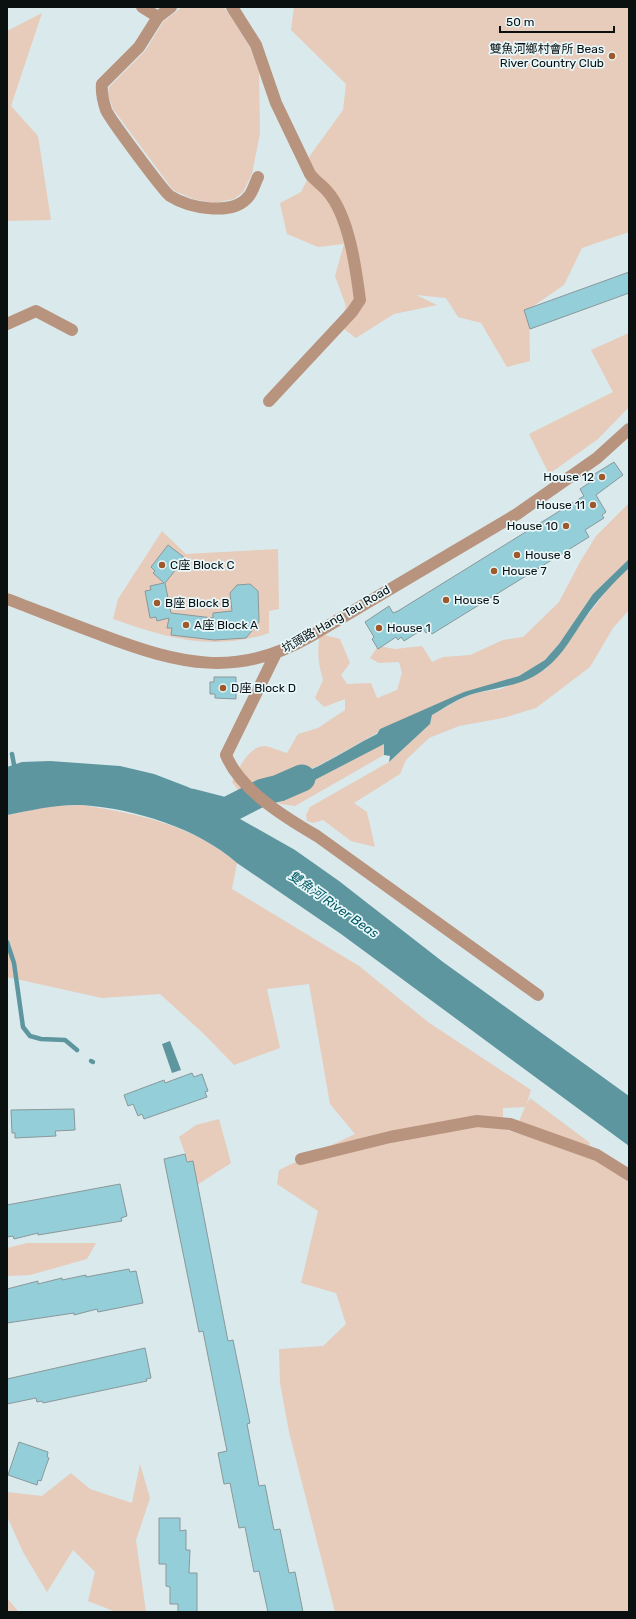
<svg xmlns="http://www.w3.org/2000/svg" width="636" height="1619" font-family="Rubik,'Noto Sans SC',sans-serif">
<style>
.green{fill:#e7cbbb}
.water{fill:#5d969f}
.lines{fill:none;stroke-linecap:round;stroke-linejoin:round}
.stream{stroke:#5d969f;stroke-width:4.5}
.river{stroke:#5d969f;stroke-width:27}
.building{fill:#94ced8;stroke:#8a989a}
.street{stroke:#b8937d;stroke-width:12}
.poi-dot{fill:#9d592b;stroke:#e8f7f9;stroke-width:1.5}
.labels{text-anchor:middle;stroke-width:3.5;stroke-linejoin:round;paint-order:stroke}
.poi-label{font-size:12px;fill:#0a0f10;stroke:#e8f7f9;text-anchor:start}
.street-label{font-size:12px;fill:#0a0f10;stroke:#e8f7f9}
.water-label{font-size:13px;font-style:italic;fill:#035a65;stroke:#e8f7f9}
</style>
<rect width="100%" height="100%" fill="#dae9ec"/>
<g class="green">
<path d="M182,7H223L230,14L250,48L259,71L260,133L252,174L243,192L234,199L214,203L193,199L173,190L113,109L108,94L109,87L145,51L163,22Z"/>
<path d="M294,7H629V232L582,248L564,285L529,309L530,361L507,367L481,323L458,317L446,298L416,295L437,305L394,314L356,338L340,326L346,306L335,276L344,244L318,247L287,234L280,203L301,192L310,174L309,157L343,110L346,84L291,30Z"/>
<path d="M42,13L11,106L38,136L51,220L7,221V31Z"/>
<path d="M629,333V407L598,439L549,474L529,434L613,392L591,350Z"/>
<path d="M629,503V559L593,594L559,644L545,660L521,675L380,729L377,733C335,756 286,789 238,790L232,782C238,770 248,746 265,746C272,747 280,751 287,753L298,734L318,728L345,710V699L324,707L315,698L323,680C318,663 317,651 320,634L340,639L350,663L341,675L347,684L371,683L377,698L397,690L402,673L399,662L379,663L370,658L378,646L395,649L422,646L432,662L443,657L470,655L503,640L523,637L559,602L580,562L596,536Z"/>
<path d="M162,531L186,554L278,549L279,609L269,611V633C213,652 167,638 113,619L118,599Z"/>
<path d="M629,568V610L613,628L590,667L536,708L503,718L459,726L429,738L406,760L400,774L354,803L367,812L375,847L351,841L323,820L313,823L307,821L306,815L310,807L389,762L430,724L432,715L460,699L475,693L501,689L546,669L614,581Z"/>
<path d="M385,743L384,755L295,806L280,804L273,797L287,790L305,785Z"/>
<path d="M82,805C138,814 193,825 237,863L232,889L359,966L428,1022L531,1090L526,1105L530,1098L590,1143L588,1149L518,1124L525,1107L503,1108V1129L597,1157L629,1177V1612H335L289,1432L280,1383L279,1349L323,1346L346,1324L336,1293L301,1283L318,1211L277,1184L279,1170L355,1134L330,1104L309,984L267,989L280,1048L234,1065L204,1034L160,994L102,998L7,977V815L50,806Z"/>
<path d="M219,1119L231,1163L197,1185L179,1137L196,1125Z"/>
<path d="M27,1243H96L87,1259L30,1275L7,1276V1248Z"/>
<path d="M140,1464L150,1498L136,1540L146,1612H116L88,1601L95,1572L73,1550L47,1592L23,1552L7,1516V1492L42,1496L71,1473L90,1489L132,1503Z"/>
<path d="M7,1598L17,1610V1612H7Z"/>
</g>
<g class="water">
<path d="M629,559V568C613,583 597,600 585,618C573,635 563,655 546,668C526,685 500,687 476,693C460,697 446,707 432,715L430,724L389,762L390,756L384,755V744L305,785L287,790L273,797L264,785C305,779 341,752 377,734L380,729L464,692L519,676L545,660L559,644L593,594Z"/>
<path d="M50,761L120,766L154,774L188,787L210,799L226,811L295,850L339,881L443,962L629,1096V1146L341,934L237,863C197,828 136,809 82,805C57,804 32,810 7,815V767L22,762Z"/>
<path d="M170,1041L181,1070L172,1073L162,1044Z"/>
</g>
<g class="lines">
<g class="stream">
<path d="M12,754L15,770"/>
<path d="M7,942L14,963L23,1027L30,1036L41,1039L65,1040L77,1050"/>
<path d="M91,1061L93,1062"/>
</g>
<path class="river" d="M191,802L226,811L263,792L279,788L302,778"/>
</g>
<g class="building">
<path d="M629,272V293L530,329L524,310Z"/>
<path d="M614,462L623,475L596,495L606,512L602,515L604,518L585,530L589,537L432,634L430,631L426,633L423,629L404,641L401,637L398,640L396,637L378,649L372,639L374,637L365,622L389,606L393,613L398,611L579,499L584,496L580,489L595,479L593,475Z"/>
<path d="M168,545L185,558L165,583L171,613L213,618V613L232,611L230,593L237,585L250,584L258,591L259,622L246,638L214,640L171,635L172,628H167L169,618L157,621L156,617L150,618L145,591L151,590L150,586L164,583L153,573L155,571L151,567Z"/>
<path d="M214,677H236V699L215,698V694H210V682H214Z"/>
<path d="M192,1073L194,1077L202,1074L208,1091L205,1092L207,1097L144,1119L142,1114L138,1116L133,1104L128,1106L124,1095L164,1080L165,1083Z"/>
<path d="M74,1109L75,1130L55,1131L56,1136L15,1138V1133H12L11,1110Z"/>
<path d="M185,1154L187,1162L193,1161L228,1341L233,1340L250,1423L247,1424L259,1486L265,1485L274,1530L280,1529L289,1573L295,1572L303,1612H268L259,1571L254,1572L245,1527L239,1528L230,1483L224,1484L218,1453L227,1451L203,1331L199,1332L164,1159Z"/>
<path d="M120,1184L127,1216L121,1218L122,1221L38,1235V1233L14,1239L13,1236L7,1237V1205Z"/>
<path d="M129,1269L130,1272L136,1271L143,1303L98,1312L97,1309L74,1315V1313L7,1323V1289L38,1281V1284L62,1278V1280L86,1275V1277Z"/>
<path d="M145,1348L151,1378L146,1379L147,1381L43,1403L42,1401L37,1402L36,1398L7,1404V1379Z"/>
<path d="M19,1442L48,1452L47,1457L49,1458L45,1469L41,1481L38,1480L37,1485L8,1475Z"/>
<path d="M159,1518H180V1531L186,1530V1550H190L189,1573H197V1612H178V1604H170V1587L166,1586V1564H159Z"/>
</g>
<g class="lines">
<g class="street">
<path d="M142,7L158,17"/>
<path d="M171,7L158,17L139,47L102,84C101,93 103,101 106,110C109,118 164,192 170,196C189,208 233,217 249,196C253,191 255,183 258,177"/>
<path d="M232,7L256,45L276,103L310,174C315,181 322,185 327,191C349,215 356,269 360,300L352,312L269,401"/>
<path d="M7,324L36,311L72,330"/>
<path d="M7,599C39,611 71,624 104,636C179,664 237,679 311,636L517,514L597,458L629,429"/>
<path d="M276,653L226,755C240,790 286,818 317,836L538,995"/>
<path d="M301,1159L390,1137L477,1121L510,1124L597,1155L629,1175"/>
</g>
</g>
<g class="poi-dot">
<circle cx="612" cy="56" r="4"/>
<circle cx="602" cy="477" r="4"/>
<circle cx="593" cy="505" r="4"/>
<circle cx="566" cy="526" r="4"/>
<circle cx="517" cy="555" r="4"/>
<circle cx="162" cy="565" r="4"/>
<circle cx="494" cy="571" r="4"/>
<circle cx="446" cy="600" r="4"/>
<circle cx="157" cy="603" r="4"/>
<circle cx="186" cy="625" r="4"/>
<circle cx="379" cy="628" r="4"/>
<circle cx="223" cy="688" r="4"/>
</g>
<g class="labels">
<g class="poi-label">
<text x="604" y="53" text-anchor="end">雙魚河鄉村會所 Beas<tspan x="604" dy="14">River Country Club</tspan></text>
<text x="594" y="481" text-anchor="end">House 12</text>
<text x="585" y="509" text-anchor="end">House 11</text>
<text x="558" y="530" text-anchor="end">House 10</text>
<text x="525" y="559">House 8</text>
<text x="170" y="569">C座 Block C</text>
<text x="502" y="575">House 7</text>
<text x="454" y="604">House 5</text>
<text x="165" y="607">B座 Block B</text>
<text x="194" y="629">A座 Block A</text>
<text x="387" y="632">House 1</text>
<text x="231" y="692">D座 Block D</text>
</g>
<g class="street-label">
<text transform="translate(336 619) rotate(-30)" y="4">坑頭路 Hang Tau Road</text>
</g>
<g class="water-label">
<text transform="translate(334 904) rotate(35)" y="5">雙魚河 River Beas</text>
</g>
</g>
<rect width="636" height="1619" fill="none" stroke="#0a0f10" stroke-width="16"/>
<path d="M500 26v6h114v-6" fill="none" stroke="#0a0f10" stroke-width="2"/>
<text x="506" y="26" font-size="12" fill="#0a0f10" stroke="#e8f7f9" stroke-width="3" paint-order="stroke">50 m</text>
</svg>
